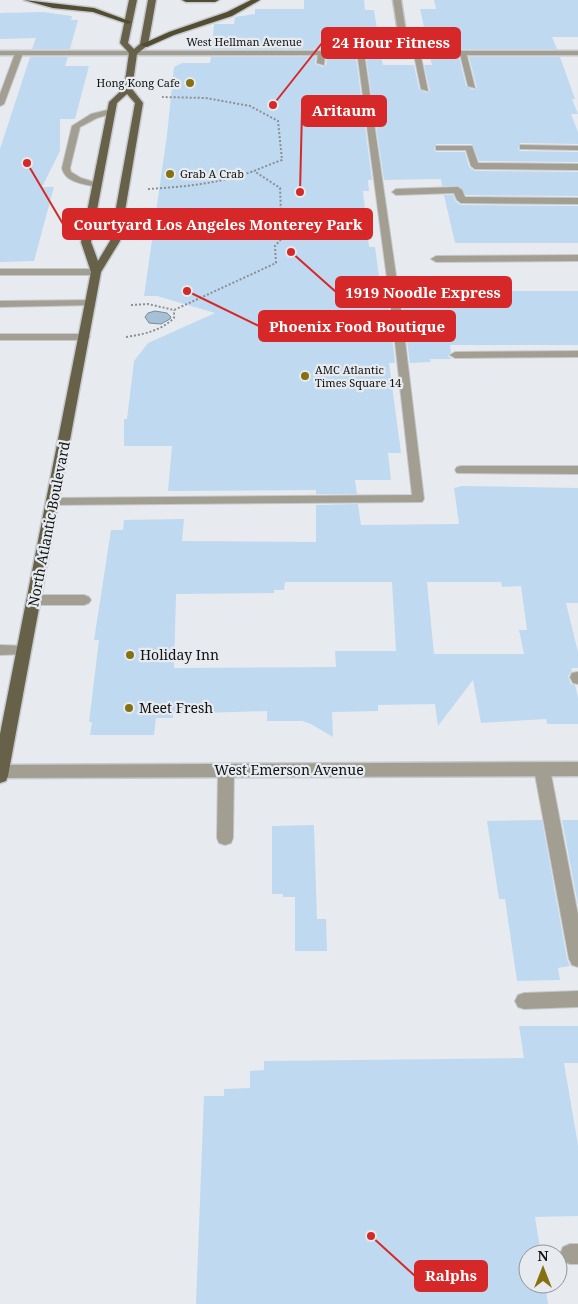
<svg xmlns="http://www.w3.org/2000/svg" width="578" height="1304" font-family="'Noto Serif',serif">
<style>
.water{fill:#a6c0d6;stroke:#798c9c}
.building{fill:#bfd9f0;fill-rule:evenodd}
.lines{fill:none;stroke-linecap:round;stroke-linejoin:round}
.service-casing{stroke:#c5c8cc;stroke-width:2}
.minor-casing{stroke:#c5c8cc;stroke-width:3}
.tertiary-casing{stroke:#c5c8cc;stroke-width:3}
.primary-casing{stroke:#c5c8cc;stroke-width:3}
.motorway-casing{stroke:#c5c8cc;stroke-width:3}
.path{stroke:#8c8f92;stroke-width:2;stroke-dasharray:2 2;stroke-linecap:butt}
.service{fill:#a29f92;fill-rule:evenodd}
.minor{fill:#a29f92;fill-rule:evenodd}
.tertiary{fill:#a29f92;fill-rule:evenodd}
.primary{fill:#67614a;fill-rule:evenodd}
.motorway{fill:#524c30;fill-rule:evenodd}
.poi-dot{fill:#857112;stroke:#e7ebef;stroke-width:2}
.labels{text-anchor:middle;stroke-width:4.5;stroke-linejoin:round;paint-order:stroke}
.far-street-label{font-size:11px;fill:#111314;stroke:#e7ebef}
.far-poi-label{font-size:11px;fill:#111314;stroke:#e7ebef;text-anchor:start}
.street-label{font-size:14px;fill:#111314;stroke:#e7ebef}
.poi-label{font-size:14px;fill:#111314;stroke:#e7ebef;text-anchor:start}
.leader{fill:none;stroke:#d62828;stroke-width:2}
.callout-dot{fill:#d62828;stroke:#e7ebef;stroke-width:2}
.callout{fill:#d62828;stroke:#d62828;stroke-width:2}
.callout-label{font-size:15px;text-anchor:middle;font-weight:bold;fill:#fff}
</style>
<rect width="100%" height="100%" fill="#e7ebef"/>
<path class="water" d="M155,311L167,313L171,317L170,319L161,324L149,323L145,317L148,313Z"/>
<g class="building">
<path d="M304,0H364L365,10H374L380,49H212L214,24H234L235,17L255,14V9H304Z"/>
<path d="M434,0H578V37H552L557,49H429L420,9H436Z"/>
<path d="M43,12L72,16L71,20H78L70,49H32L36,38L0,39V13Z"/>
<path d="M30,57H68L65,66H89L75,119H60V151L42,187H54L34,261L0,262V149Z"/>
<path d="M211,57H316L315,64L323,67L326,65L327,57H356L372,180H368L369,191H363L369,247H375L381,291H387L395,363H389L401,453H388L391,480H355L357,494H316V490L168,491L172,446H124V419H127L134,361L148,343L215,313L157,296H144L167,135L174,67L182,63H210Z"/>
<path d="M366,57H381L383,65H414L419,89L427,93L430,91L424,65H432L430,57H459L466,86L474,90L477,88L469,57H560L575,99H572L578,114H571L578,132V144L520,143L518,149L520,151L578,152V162L479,161L472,144H436L434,150L436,152H465L469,167L475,171L578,172V196L466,195L459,186H442L441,179L384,180Z"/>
<path d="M444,195H453L456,202L461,205L578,206V243H455Z"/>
<path d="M400,291H578V345H450L451,352L448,356L452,359H430L431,362L410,363Z"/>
<path d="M462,486L578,488V603H566L578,652V668H571L572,671L568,676L571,684L575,685L578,697V724H547L546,719L481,723L473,680L438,726L435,704L378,705V711L332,712L333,737L311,724L302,721H267V711L173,714V718H156L154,735H90L92,722H89L99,640H94L111,530H123L124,520L184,519L182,541L316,542V505L358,504L361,525L459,524L454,488ZM285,582H392L396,651H335L336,667L174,668L176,594L274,593V590H284ZM427,582H501L502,587L521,586L527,630H519L524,654H434Z"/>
<path d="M542,820L567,959L570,966L558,968L560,980L517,981L505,899H499L487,821Z"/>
<path d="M562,820H578V905Z"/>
<path d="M314,825L317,919H326L327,951H295V897H283V894H272V826Z"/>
<path d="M519,1026H578V1063H564L578,1145V1216L535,1217L541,1254H528V1284H545L548,1304H196L204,1096H224V1089L250,1088V1071L264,1070V1061L524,1058Z"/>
</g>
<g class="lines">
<g class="service-casing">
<g id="service">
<path d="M413,50L420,52L428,91L421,89Z"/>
<path d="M459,50L466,52L475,88L468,86Z"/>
<path d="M16,51L23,53L4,104L0,106V94Z"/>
<path d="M318,51L325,53L324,65L317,63Z"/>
<path d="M357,51L364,53L403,324L424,499L422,502L48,505L46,502L48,499L52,498L412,495L393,324Z"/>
<path d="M111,109H114V113L97,118L80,127L70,168L71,172L81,178L101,184L97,187C85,184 65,183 62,168L72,126L91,114Z"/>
<path d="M520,145L578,146V150L523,149H520Z"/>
<path d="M436,146H472L478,163L578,164V170L475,169L471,166L466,150H436Z"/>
<path d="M458,187L462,190L465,197L578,198V204L461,203L457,200L454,193L396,195L392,192L396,189Z"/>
<path d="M578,255V261L436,262L431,259L436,256Z"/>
<path d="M0,269H96L101,272L96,275H0Z"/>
<path d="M91,300L95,301V305L0,307V301Z"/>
<path d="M0,334H85L90,337L85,340H0Z"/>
<path d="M578,351V357L455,358L450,355L455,352Z"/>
<path d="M461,466H578V474L457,473L455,470L457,467Z"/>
<path d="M34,595H84L89,597L91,600L89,603L84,605H34L29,603L27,600L29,597Z"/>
<path d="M0,645L29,646L31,650L29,654L0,655Z"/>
<path d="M577,672H578V684L573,683L570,677L572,673Z"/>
<path d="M542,763L547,765L550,769L578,915V967L572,965L569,959L534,769L537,765Z"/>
<path d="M226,764L231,766L234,770L233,838L231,843L225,845L219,843L217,838L218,770L221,766Z"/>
<path d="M578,991V1007L524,1009L518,1007L515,1001L518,995L524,993Z"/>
<path d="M570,1244H578V1264H570L563,1261L560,1254L563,1247Z"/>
</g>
</g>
<g class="minor-casing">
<path id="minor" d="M393,0H401L409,52L405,54L401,52Z"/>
</g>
<g class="tertiary-casing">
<g id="tertiary">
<rect x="0" y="51" width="578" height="4"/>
<path d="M578,762V776L0,778L1,765Z"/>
</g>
</g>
<g class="primary-casing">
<path id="primary" d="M129,0H137L128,43L134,49L140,44L148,0H156L148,45L137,54L132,89L143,103L120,241L101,272L8,776L6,781L0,783V734L91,272L81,242L109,102L124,88L129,53L120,43ZM127,94L135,103L110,241L98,261L91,242L117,103Z"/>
</g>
<g class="motorway-casing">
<g id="motorway">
<path d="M24,0L94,8L132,22L128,24L93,12L53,8Z"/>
<path d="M182,0H219L215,2H186Z"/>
<path d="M251,0H260L232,16L174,35L147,47L140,45L169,32L227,12Z"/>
</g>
</g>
<g class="path">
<path d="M148,189C181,187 214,184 245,174C258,170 270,164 282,160L278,121L250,106L206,98L162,97"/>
<path d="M131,305L148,304L174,310L276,263L275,246L282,238L280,188L254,171"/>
<path d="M126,337C145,334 160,331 174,318V310"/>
</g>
<use href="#service" class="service"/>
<use href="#minor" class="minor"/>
<use href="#tertiary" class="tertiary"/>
<use href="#primary" class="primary"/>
<use href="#motorway" class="motorway"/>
</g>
<g class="poi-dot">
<circle cx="190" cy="83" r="5"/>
<circle cx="170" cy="174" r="5"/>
<circle cx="305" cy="376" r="5"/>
<circle cx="130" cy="655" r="5"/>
<circle cx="129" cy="708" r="5"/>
</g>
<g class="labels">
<g class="far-street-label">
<text x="244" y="46">West Hellman Avenue</text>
</g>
<g class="far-poi-label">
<text x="180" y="87" text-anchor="end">Hong Kong Cafe</text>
<text x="180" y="178">Grab A Crab</text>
<text x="315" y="374">AMC Atlantic<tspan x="315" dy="13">Times Square 14</tspan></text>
</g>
<g class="street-label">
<text transform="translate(49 524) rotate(-79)" y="5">North Atlantic Boulevard</text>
<text x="289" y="775">West Emerson Avenue</text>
</g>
<g class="poi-label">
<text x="140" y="660">Holiday Inn</text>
<text x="139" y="713">Meet Fresh</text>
</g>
</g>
<path class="leader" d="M273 105L322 43M300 192L302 111M27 163L63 224M291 252L336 292M187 291L259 326M371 1236L415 1276"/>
<g class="callout-dot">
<circle cx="273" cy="105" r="5"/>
<circle cx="300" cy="192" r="5"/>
<circle cx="27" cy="163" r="5"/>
<circle cx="291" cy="252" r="5"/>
<circle cx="187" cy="291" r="5"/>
<circle cx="371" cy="1236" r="5"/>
</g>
<g class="callout">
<rect x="322" y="28" width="138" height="30" rx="5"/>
<rect x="302" y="96" width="84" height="30" rx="5"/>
<rect x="63" y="209" width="309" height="30" rx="5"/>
<rect x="336" y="277" width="175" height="30" rx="5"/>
<rect x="259" y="311" width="196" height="30" rx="5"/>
<rect x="415" y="1261" width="72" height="30" rx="5"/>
</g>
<g class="callout-label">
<text x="391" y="48">24 Hour Fitness</text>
<text x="344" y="116">Aritaum</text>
<text x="218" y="230">Courtyard Los Angeles Monterey Park</text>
<text x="423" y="298">1919 Noodle Express</text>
<text x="357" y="332">Phoenix Food Boutique</text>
<text x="451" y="1281">Ralphs</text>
</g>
<g transform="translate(543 1269)"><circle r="24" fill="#e7ebef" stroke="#919597"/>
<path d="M0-4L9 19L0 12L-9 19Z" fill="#857112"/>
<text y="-8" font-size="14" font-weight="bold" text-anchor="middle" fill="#111314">N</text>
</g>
</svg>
